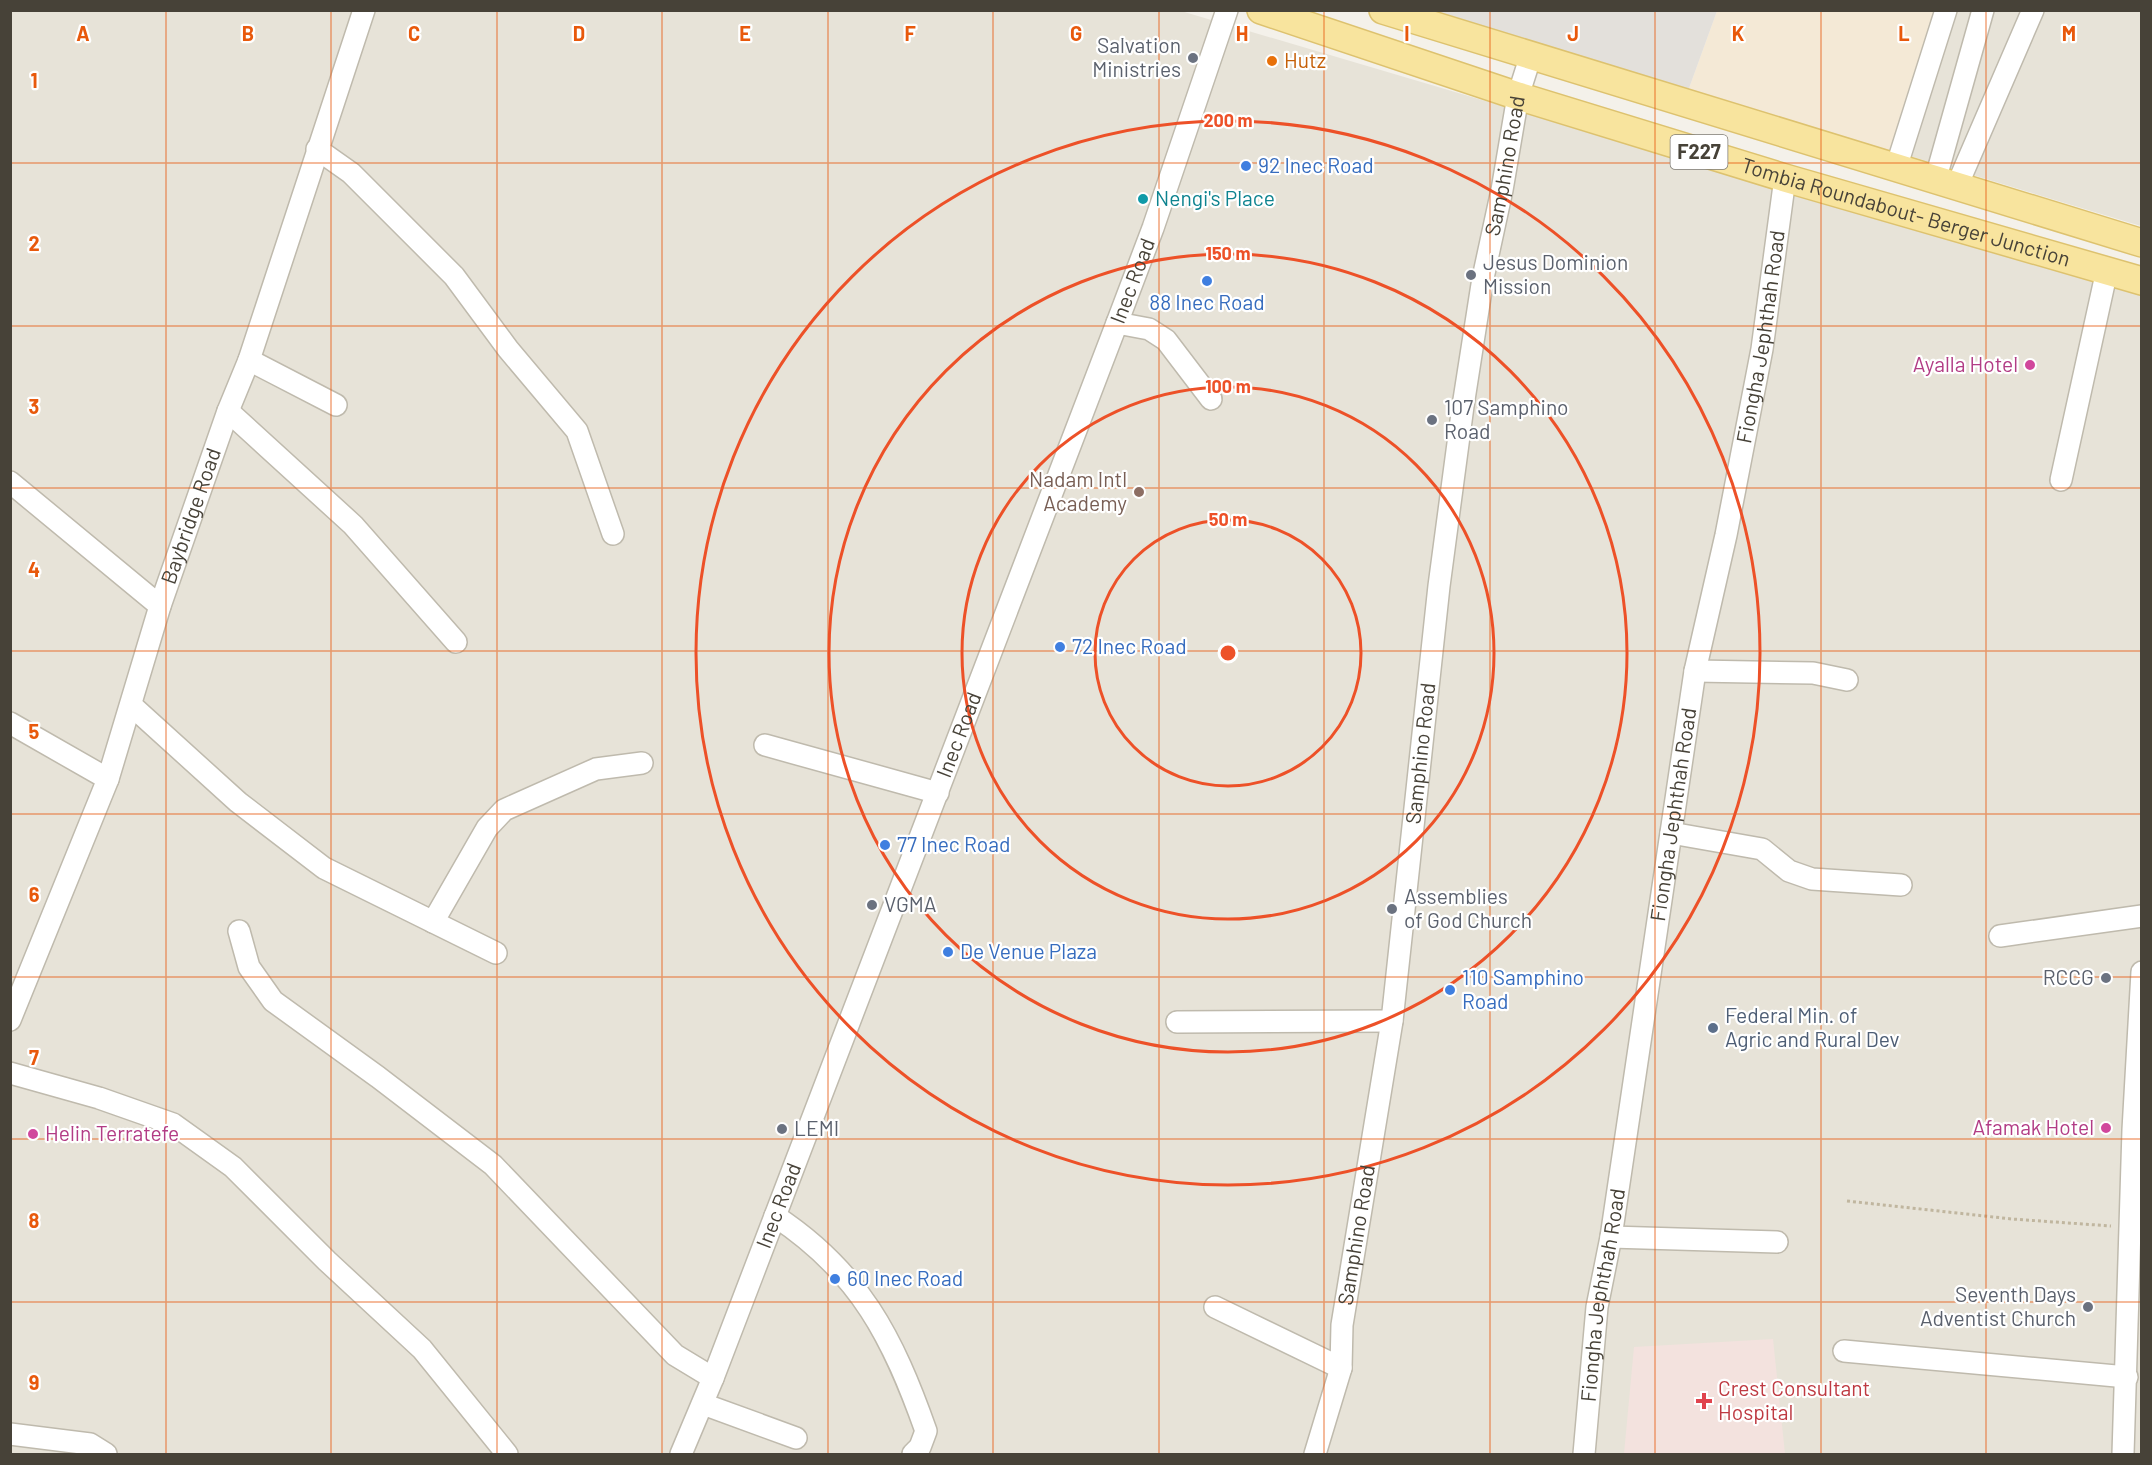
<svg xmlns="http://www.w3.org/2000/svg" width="2152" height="1465" font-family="Barlow,sans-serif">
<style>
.residential{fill:#e7e3d8}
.commercial{fill:#f4e9d6}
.industrial{fill:#e3e0db}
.medical{fill:#f3e2de}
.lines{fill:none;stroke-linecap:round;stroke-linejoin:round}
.minor-casing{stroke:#bfbaad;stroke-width:24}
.major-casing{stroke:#ddc26f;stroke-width:30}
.path{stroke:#c0b69f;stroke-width:3;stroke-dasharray:3 3;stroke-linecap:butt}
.minor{stroke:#fff;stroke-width:21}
.major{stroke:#f8e49e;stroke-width:27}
.grid{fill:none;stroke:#e8590c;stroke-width:1.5;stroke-opacity:0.55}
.ring{fill:none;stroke:#ed5128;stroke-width:3}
.worship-dot{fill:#6b7280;stroke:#fff;stroke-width:2}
.food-dot{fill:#e8710a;stroke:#fff;stroke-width:2}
.shop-dot{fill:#3f7fe0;stroke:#fff;stroke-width:2}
.culture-dot{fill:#0f9aa8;stroke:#fff;stroke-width:2}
.hotel-dot{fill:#d1479c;stroke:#fff;stroke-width:2}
.education-dot{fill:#8d6e63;stroke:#fff;stroke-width:2}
.service-dot{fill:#5c6f8a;stroke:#fff;stroke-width:2}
.health-dot{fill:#e0444e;stroke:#fff;stroke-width:2}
.labels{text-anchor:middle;stroke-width:4.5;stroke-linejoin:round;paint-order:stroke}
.shield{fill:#fff;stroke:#7e7b74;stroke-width:1.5}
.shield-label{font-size:20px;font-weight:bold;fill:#474238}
.worship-label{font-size:21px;fill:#5b616d;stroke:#fff;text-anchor:start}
.food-label{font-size:21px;fill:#c56008;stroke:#fff;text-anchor:start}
.shop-label{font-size:21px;fill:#366cbe;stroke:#fff;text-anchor:start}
.street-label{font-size:21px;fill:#474238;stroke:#fff}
.culture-label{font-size:21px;fill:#0d838f;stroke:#fff;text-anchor:start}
.hotel-label{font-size:21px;fill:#b23c85;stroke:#fff;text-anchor:end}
.education-label{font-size:21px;fill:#785e54;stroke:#fff;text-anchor:end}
.service-label{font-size:21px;fill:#4e5e75;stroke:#fff;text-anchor:start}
.health-label{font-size:21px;fill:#be3a42;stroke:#fff;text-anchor:start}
.grid-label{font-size:20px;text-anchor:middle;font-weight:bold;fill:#e8590c;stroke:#fff;stroke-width:4.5;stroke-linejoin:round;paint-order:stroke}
.centre{fill:#ed5128;stroke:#fff;stroke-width:3}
.ring-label{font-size:18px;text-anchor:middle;font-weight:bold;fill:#ed5128;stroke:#fff;stroke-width:4.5;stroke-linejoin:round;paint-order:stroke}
</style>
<rect width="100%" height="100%" fill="#f4f1ea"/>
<g class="residential">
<path d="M10,11H1181L2141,295V1454H11Z"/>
<path d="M1934,11H2141V226L1890,150Z"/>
</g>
<path class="commercial" d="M1717,11H1934L1890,150L1877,152L1688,91Z"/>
<path class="industrial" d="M1423,11H1717L1688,91Z"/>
<path class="medical" d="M1773,1339L1785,1454H1624L1634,1347Z"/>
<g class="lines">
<g class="minor-casing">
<g id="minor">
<path d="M317,149L351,173L454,276L508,349L577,431L613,534"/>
<path d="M1896,168L1946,10"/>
<path d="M1935,181L1983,10"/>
<path d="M1956,188L2033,10"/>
<path d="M1117,323L1149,329L1166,340L1211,399"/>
<path d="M249,360L336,405"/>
<path d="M228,411L353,525L456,642"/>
<path d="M2061,480L2107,270"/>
<path d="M10,482L160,606"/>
<path d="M1695,671L1813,673L1847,680"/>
<path d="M131,705L238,802L324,868L496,953"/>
<path d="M10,723L108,779"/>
<path d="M765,745L938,793"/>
<path d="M1671,833L1762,849L1789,871L1812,879L1901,885"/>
<path d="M433,922L487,828L504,810L596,769L642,763"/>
<path d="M239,931L249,967L273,1001L378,1077L493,1165L675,1355L713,1378"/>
<path d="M2000,936L2142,916"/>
<path id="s1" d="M10,1020L108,779L160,606L228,411L249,360L364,10"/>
<path d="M1177,1022L1392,1021"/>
<path d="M10,1073L99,1098L173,1124L233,1167L327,1261L422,1349L507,1454"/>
<path d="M775,1216C860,1272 893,1338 926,1431L920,1447L913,1454"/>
<path d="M1611,1237L1777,1242"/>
<path d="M1215,1307L1341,1368"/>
<path d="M1844,1351L2127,1377"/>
<path d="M703,1404L796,1438"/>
<path d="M10,1434L90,1444L106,1454"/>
<path id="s2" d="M681,1454L713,1378L1117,323L1153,228L1227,10"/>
<path id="s3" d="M1315,1454L1341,1368L1342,1325L1392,1021L1439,586L1463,406L1483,278L1502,190L1518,96L1531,55"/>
<path id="s4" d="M1584,1454L1597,1307L1611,1237L1695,671L1726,535L1762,349L1785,178"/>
<path d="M2123,1454L2133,1130L2142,972"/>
</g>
</g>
<g class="major-casing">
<g id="major">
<path id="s5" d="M1261,10L1518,96L1785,178L2142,281"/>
<path d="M1383,10L2142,243"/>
</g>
</g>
<path class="path" d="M1847,1201L2012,1219L2111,1226"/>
<use href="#minor" class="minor"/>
<use href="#major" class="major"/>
</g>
<path class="grid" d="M166,10V1454M331,10V1454M497,10V1454M662,10V1454M828,10V1454M993,10V1454M1159,10V1454M1324,10V1454M1490,10V1454M1655,10V1454M1821,10V1454M1986,10V1454M10,163H2142M10,326H2142M10,488H2142M10,651H2142M10,814H2142M10,977H2142M10,1139H2142M10,1302H2142"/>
<g class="ring">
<circle cx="1228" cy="653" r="133"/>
<circle cx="1228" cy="653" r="266"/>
<circle cx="1228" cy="653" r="399"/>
<circle cx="1228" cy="653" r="532"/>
</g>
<g class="worship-dot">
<circle cx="1193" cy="58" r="6"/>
<circle cx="1471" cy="275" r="6"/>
<circle cx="1432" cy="420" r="6"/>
<circle cx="872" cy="905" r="6"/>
<circle cx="1392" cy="909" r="6"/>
<circle cx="2106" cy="978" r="6"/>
<circle cx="782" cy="1129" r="6"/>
<circle cx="2088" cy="1307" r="6"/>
</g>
<circle class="food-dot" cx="1272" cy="61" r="6"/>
<g class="shop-dot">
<circle cx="1246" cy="166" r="6"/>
<circle cx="1207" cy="281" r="6"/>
<circle cx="1060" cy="647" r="6"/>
<circle cx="885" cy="845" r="6"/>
<circle cx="948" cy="952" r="6"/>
<circle cx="1450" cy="990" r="6"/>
<circle cx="835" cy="1279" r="6"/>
</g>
<circle class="culture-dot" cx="1143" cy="199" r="6"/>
<g class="hotel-dot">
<circle cx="2030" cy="365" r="6"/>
<circle cx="2106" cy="1128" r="6"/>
<circle cx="33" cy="1134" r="6"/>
</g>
<circle class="education-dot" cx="1139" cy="492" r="6"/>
<circle class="service-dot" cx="1713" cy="1028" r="6"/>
<path class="health-dot" d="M1701 1392h6v6h6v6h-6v6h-6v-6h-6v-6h6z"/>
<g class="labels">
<rect class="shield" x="1670.5" y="135" width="57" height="34" rx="4.5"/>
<g class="shield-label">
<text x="1699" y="159">F227</text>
</g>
<g class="worship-label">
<text x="1181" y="53" text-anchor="end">Salvation<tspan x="1181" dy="24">Ministries</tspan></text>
<text x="1483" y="270">Jesus Dominion<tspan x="1483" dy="24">Mission</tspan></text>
<text x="1444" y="415">107 Samphino<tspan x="1444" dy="24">Road</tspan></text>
<text x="1404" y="904">Assemblies<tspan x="1404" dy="24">of God Church</tspan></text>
<text x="884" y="912">VGMA</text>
<text x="2094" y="985" text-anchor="end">RCCG</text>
<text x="794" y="1136">LEMI</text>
<text x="2076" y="1302" text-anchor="end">Seventh Days<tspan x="2076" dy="24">Adventist Church</tspan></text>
</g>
<g class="food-label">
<text x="1284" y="68">Hutz</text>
</g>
<g class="shop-label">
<text x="1258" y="173">92 Inec Road</text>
<text x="1207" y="310" text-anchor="middle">88 Inec Road</text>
<text x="1072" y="654">72 Inec Road</text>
<text x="897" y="852">77 Inec Road</text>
<text x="960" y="959">De Venue Plaza</text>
<text x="1462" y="985">110 Samphino<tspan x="1462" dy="24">Road</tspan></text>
<text x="847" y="1286">60 Inec Road</text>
</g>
<g class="street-label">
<text dy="7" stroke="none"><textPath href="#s3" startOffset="1304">Samphino Road</textPath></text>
<text dy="7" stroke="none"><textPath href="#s5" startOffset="676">Tombia Roundabout- Berger Junction</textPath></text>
<text dy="7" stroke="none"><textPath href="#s2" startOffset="1257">Inec Road</textPath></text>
<text dy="7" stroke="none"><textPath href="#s4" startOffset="1132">Fiongha Jephthah Road</textPath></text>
<text dy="7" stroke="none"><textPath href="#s1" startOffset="536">Baybridge Road</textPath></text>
<text dy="7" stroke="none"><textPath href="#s2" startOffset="771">Inec Road</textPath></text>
<text dy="7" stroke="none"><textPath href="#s3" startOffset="710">Samphino Road</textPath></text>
<text dy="7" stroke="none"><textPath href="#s4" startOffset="646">Fiongha Jephthah Road</textPath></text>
<text dy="7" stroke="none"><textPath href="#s2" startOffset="267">Inec Road</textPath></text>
<text dy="7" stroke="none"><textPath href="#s3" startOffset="224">Samphino Road</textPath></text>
<text dy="7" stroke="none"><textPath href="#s4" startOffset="160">Fiongha Jephthah Road</textPath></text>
</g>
<g class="culture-label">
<text x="1155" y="206">Nengi's Place</text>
</g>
<g class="hotel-label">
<text x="2018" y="372">Ayalla Hotel</text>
<text x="2094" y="1135">Afamak Hotel</text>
<text x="45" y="1141" text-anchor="start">Helin Terratefe</text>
</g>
<g class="education-label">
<text x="1127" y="487">Nadam Intl<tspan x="1127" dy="24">Academy</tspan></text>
</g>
<g class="service-label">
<text x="1725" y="1023">Federal Min. of<tspan x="1725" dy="24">Agric and Rural Dev</tspan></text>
</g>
<g class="health-label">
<text x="1718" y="1396">Crest Consultant<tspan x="1718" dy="24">Hospital</tspan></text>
</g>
</g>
<g class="grid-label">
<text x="83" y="41">A</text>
<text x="248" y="41">B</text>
<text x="414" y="41">C</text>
<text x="579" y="41">D</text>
<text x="745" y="41">E</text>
<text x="910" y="41">F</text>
<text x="1076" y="41">G</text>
<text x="1242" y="41">H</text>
<text x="1407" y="41">I</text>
<text x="1573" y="41">J</text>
<text x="1738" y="41">K</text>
<text x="1904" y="41">L</text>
<text x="2069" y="41">M</text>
<text x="34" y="88">1</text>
<text x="34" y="251">2</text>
<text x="34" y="414">3</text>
<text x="34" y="577">4</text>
<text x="34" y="739">5</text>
<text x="34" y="902">6</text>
<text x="34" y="1065">7</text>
<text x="34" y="1228">8</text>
<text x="34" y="1390">9</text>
</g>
<circle cx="1228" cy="653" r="9" class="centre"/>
<g class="ring-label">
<text x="1228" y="127">200 m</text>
<text x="1228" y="260">150 m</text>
<text x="1228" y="393">100 m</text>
<text x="1228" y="526">50 m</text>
</g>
<rect width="2152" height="1465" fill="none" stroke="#474238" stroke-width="24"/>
</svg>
